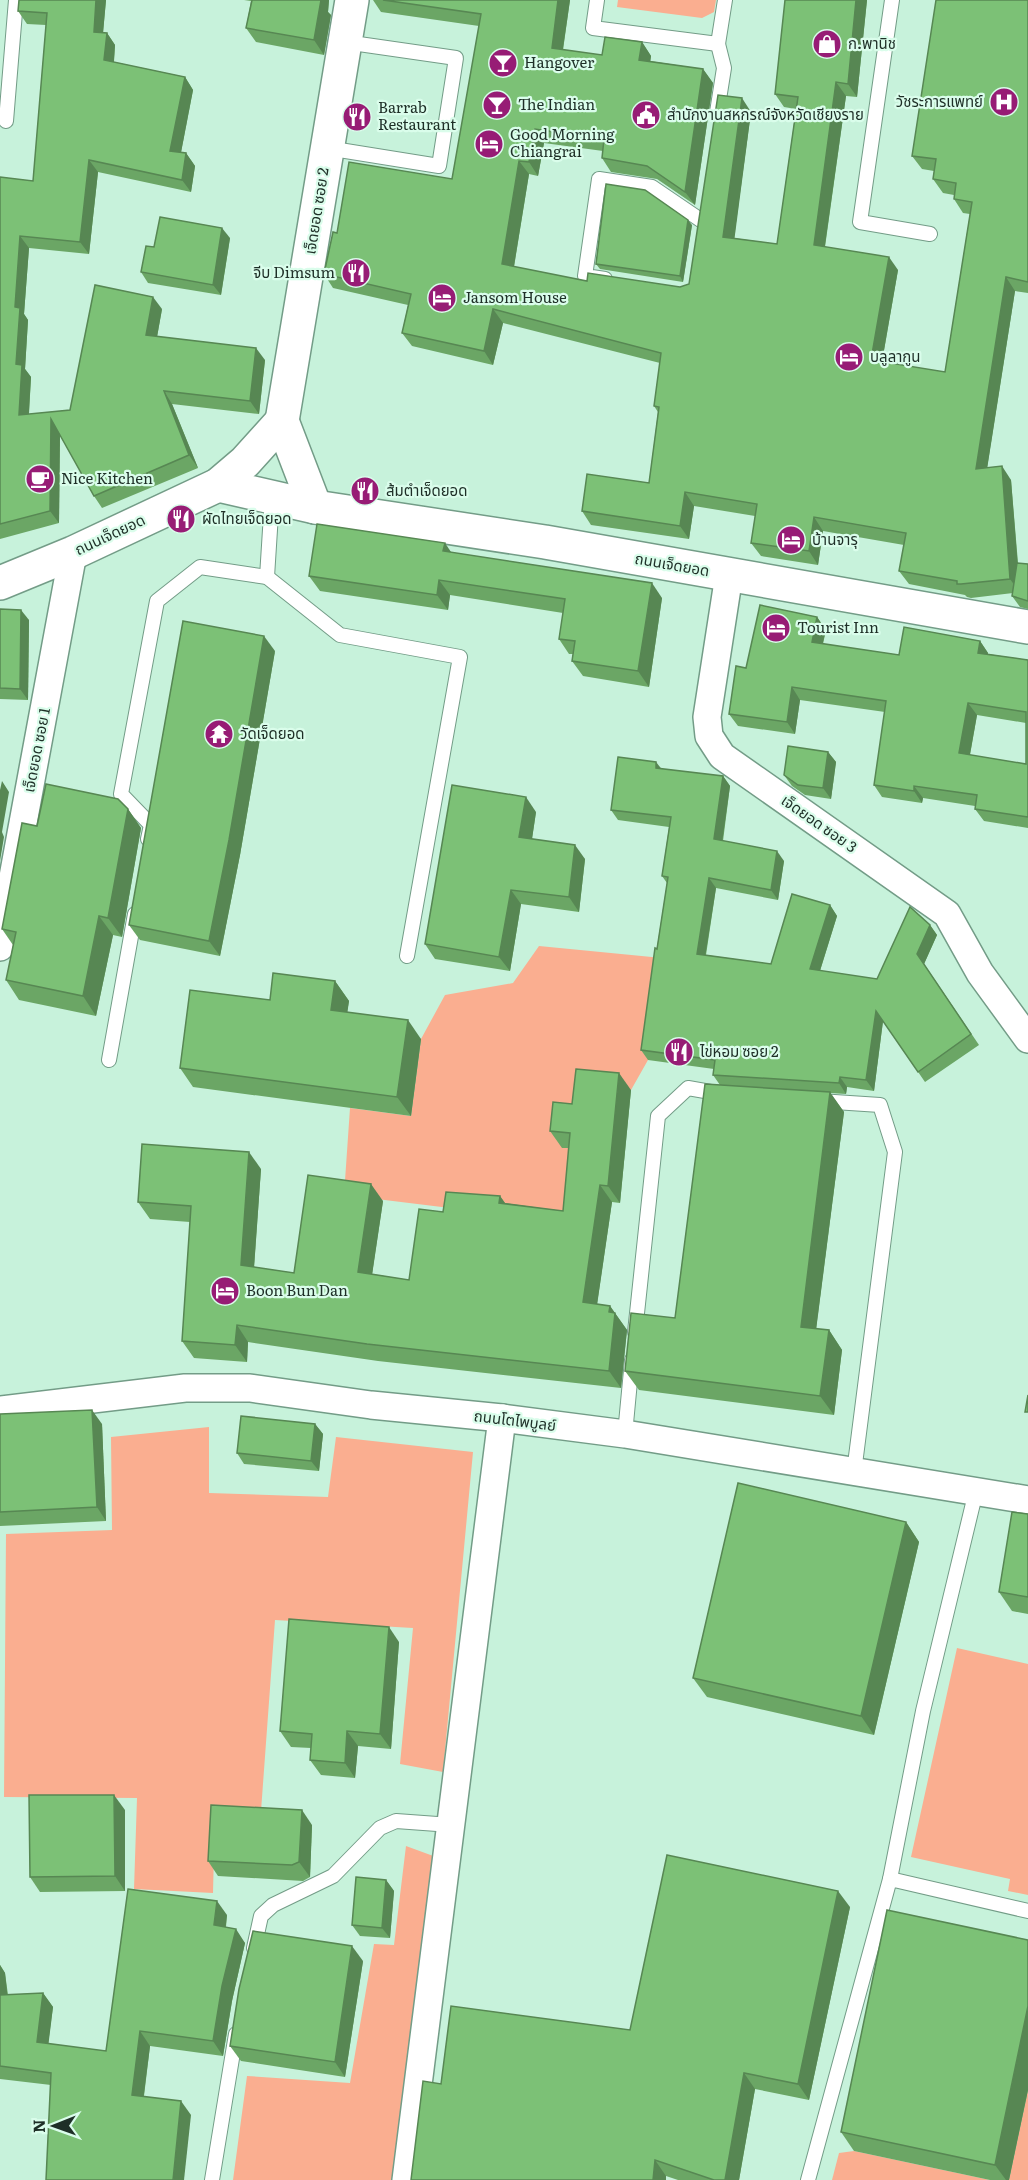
<svg xmlns="http://www.w3.org/2000/svg" width="1028" height="2180" font-family="Literata,'Noto Sans Thai',serif">
<style>
.green{fill:#faae90}
.lines{fill:none;stroke-linecap:round;stroke-linejoin:round}
.service-casing{stroke:#739c87;stroke-width:16}
.minor-casing{stroke:#739c87;stroke-width:30}
.tertiary-casing{stroke:#739c87;stroke-width:36}
.service{stroke:#fff;stroke-width:14}
.minor{stroke:#fff;stroke-width:27}
.tertiary{stroke:#fff;stroke-width:33}
.wall{fill:#6ba665;fill-rule:evenodd}
.shaded-wall{fill:#578753}
.building{fill:#7cc176;stroke:#578753;stroke-width:1.5;fill-rule:evenodd}
.labels{text-anchor:middle;stroke-width:4.5;stroke-linejoin:round;paint-order:stroke}
.poi-label{font-size:15px;fill:#1e2f27;stroke:#dafdeb;text-anchor:start}
.street-label{font-size:15px;fill:#1e2f27;stroke:#dafdeb}
</style>
<rect width="100%" height="100%" fill="#c7f2db"/>
<g class="green">
<path d="M618,0H716L714,12L702,18L617,7Z"/>
<path d="M539,946L662,958L648,1060L631,1090L588,1086L577,1199L553,1225L458,1209L344,1195L350,1108L411,1116L421,1039L445,995L513,983Z"/>
<path d="M209,1427V1493L328,1497L336,1437L473,1452L443,1772L400,1764L413,1628L275,1620L261,1811L215,1809L213,1893L134,1889L137,1798L4,1797L6,1534L112,1530L111,1437Z"/>
<path d="M957,1648L1028,1664V1895L1008,1891L1010,1879L911,1857Z"/>
<path d="M406,1846L436,1857L395,2180H233L247,2076L350,2083L374,1944L394,1945Z"/>
<path d="M1028,2090V2180H1009Z"/>
<path d="M854,2151L990,2180H832L839,2153Z"/>
</g>
<g class="lines">
<g class="service-casing">
<g id="service">
<path d="M597,0L593,28L718,44L725,0"/>
<path d="M892,0L860,222L930,234"/>
<path d="M717,112L724,68L718,44"/>
<path d="M6,121L16,0"/>
<path d="M327,148L439,166L456,58L345,42"/>
<path d="M605,279L585,276L599,179L652,187L702,221"/>
<path d="M267,577L272,498"/>
<path d="M148,839L151,825L121,794L157,601L200,567L267,577L340,635L460,657L407,956"/>
<path d="M109,1060L135,914"/>
<path d="M819,1101L880,1105L895,1152L854,1472"/>
<path d="M635,1332L658,1116L688,1088L722,1094"/>
<path d="M625,1434L632,1360"/>
<path d="M890,1879L923,1711L976,1491"/>
<path d="M254,1948L261,1916L273,1905L333,1876L380,1828L396,1821L451,1825"/>
<path d="M212,2180L236,2034"/>
<path d="M808,2180L890,1879L1028,1911"/>
</g>
</g>
<g class="minor-casing">
<g id="minor">
<path d="M729,575L707,717L709,736L722,756L947,914L980,973L1028,1039"/>
<path d="M0,947L73,553"/>
<path d="M0,1410L185,1388H250L371,1405L502,1418L625,1434L1028,1500"/>
<path d="M406,2180L502,1418"/>
</g>
</g>
<g class="tertiary-casing">
<g id="tertiary">
<path d="M282,421L352,0"/>
<path d="M282,421L315,507"/>
<path d="M218,485L315,507L545,542L1028,627"/>
<path d="M0,583L73,553L218,485L245,462L282,421"/>
</g>
</g>
<use href="#service" class="service"/>
<use href="#minor" class="minor"/>
<use href="#tertiary" class="tertiary"/>
</g>
<g class="wall">
<path d="M19,0H106L103,33H107L115,45L114,62L185,77L193,90L181,152L186,153L195,166L191,192L98,172L89,254L29,248L24,314L28,320L25,369L31,377L29,414L70,410L162,309L157,337L265,360L259,414L172,404L198,468L102,508L94,496L60,435L59,523L0,539V177L33,181L46,25L27,24L18,11Z"/>
<path d="M244,0H329L328,12L331,15L324,55L256,42L246,28L251,1Z"/>
<path d="M373,0H570L563,50L602,55L642,42L651,56L650,61L703,69L713,83L695,205L657,179L611,172L602,158L603,151L544,143L538,176L529,174L514,267L587,281L680,287L689,284L751,112L734,238L777,244L796,109L784,107L775,94L785,0H867L857,97L846,96L825,247L898,270L882,362L945,372L970,214L963,213L954,199V195L943,193L933,179L934,171L922,169L912,156L1028,0V293L1015,291L987,468L1011,480L1018,563L1028,564V609L1020,607L1012,596L1013,593L971,598L967,597L965,595L909,584L899,571L904,545L823,531L818,565L761,556L751,543L755,516L694,506L689,539L591,525L582,511L649,483L658,412L654,406L660,363L503,323L493,365L412,346L402,333L408,305L333,288L324,274L337,233L452,179L479,26L381,12Z"/>
<path d="M692,225L683,282L600,269L596,264Z"/>
<path d="M230,238L221,295L148,283L141,272L154,247Z"/>
<path d="M451,552L662,598L649,687L583,676L572,661L573,654H569L559,639L563,613L450,595L448,610L320,591L309,576Z"/>
<path d="M0,609L29,620L28,700L0,699Z"/>
<path d="M817,617L826,630L823,644L899,655L980,641L988,653V654L1028,660V828L984,821L975,809V806L923,798L922,803L882,797L874,785L885,712L800,700L795,734L738,726L729,714L746,668ZM977,715L1026,723V764L970,755Z"/>
<path d="M275,651L240,855L220,956L140,940L129,925Z"/>
<path d="M828,752L836,762L831,799L805,795L792,786L784,775Z"/>
<path d="M661,769L723,776L730,786L723,841L784,861L778,900L716,888L706,955L771,964L830,905L837,916L820,971L877,979L930,925L937,935L924,964L979,1045L925,1082L883,1021L874,1091L847,1087L846,1094L830,1093L844,1112L816,1329L829,1330L842,1350L834,1415L639,1390L625,1371L675,1318L720,1085L713,1075L714,1069L648,1060L641,1050L667,883L662,876L669,827L618,820L611,810Z"/>
<path d="M128,809L141,828L122,937L113,935L96,1016L19,1000L6,980L13,945L2,929L37,826Z"/>
<path d="M536,812L532,839L585,859L579,912L521,904L510,971L435,959L425,944Z"/>
<path d="M335,981L349,1001L347,1012L421,1039L411,1116L193,1087L180,1068L270,1000Z"/>
<path d="M631,1090L620,1203L612,1202L597,1304L610,1306L627,1330L621,1388L378,1361L248,1342L247,1362L194,1358L182,1341L190,1222L150,1219L138,1202L261,1169L254,1267L294,1273L383,1201L372,1274L409,1280L443,1212L500,1196L505,1203L563,1211L569,1148H562L550,1131L572,1104Z"/>
<path d="M0,1414L102,1424L106,1521L0,1526Z"/>
<path d="M315,1424L323,1434L319,1471L244,1464L237,1453Z"/>
<path d="M1028,1514V1614L1012,1611L999,1592Z"/>
<path d="M906,1522L919,1542L874,1735L707,1697L693,1678Z"/>
<path d="M399,1642L391,1749L358,1746L355,1778L321,1775L310,1760L311,1748L291,1747L280,1731Z"/>
<path d="M125,1810V1891L40,1892L30,1877Z"/>
<path d="M312,1825L310,1877L303,1881L218,1876L208,1861Z"/>
<path d="M386,1880L394,1891L390,1938L360,1936L352,1925Z"/>
<path d="M850,1907L809,2100L755,2089L739,2180H678L666,2176V2180H411L441,2084L630,2030Z"/>
<path d="M227,1915L226,1927L245,1943L232,2001L223,2056L150,2046L144,2096L191,2115L51,2085L0,2079V1965L5,1973L8,1995L43,1993L53,2007L48,2044L106,2051Z"/>
<path d="M363,1961L345,2077L241,2061L230,2046Z"/>
<path d="M1028,2090L1009,2180H990L854,2151L841,2132Z"/>
</g>
<g class="shaded-wall">
<path d="M96,0H106L102,44L94,32Z"/>
<path d="M318,0H329L328,12L331,15L324,55L314,40Z"/>
<path d="M558,0H570L561,62L552,48Z"/>
<path d="M856,0H867L857,97L848,84Z"/>
<path d="M107,33L115,45L113,73L104,60Z"/>
<path d="M642,42L651,56L649,73L639,60Z"/>
<path d="M703,69L713,83L695,205L685,192Z"/>
<path d="M185,77L193,90L179,163L170,151Z"/>
<path d="M836,82L846,96L823,259L814,245Z"/>
<path d="M742,98L751,112L733,250L723,237Z"/>
<path d="M535,129L544,143L538,176L529,162Z"/>
<path d="M186,153L195,166L191,192L182,180Z"/>
<path d="M89,160L98,172L89,254L80,242Z"/>
<path d="M519,161L529,174L512,278L502,264Z"/>
<path d="M688,220L692,225L683,282L680,276Z"/>
<path d="M222,228L230,238L221,295L213,285Z"/>
<path d="M20,236L29,248L24,314L28,320L25,369L31,377L28,427L19,415L16,364L15,307Z"/>
<path d="M889,257L898,270L880,373L871,360Z"/>
<path d="M1006,277L1015,291L985,482L976,469Z"/>
<path d="M153,297L162,309L155,348L146,335Z"/>
<path d="M493,309L503,323L493,365L484,351Z"/>
<path d="M256,348L265,360L259,414L250,401Z"/>
<path d="M164,391L172,404L198,468L189,455Z"/>
<path d="M51,419L60,432L59,523L50,511Z"/>
<path d="M1002,466L1011,480L1020,593L1010,579Z"/>
<path d="M685,492L694,506L689,539L680,526Z"/>
<path d="M814,517L823,531L818,565L809,551Z"/>
<path d="M445,543L455,558L443,551Z"/>
<path d="M439,580L450,595L448,610L437,595Z"/>
<path d="M652,583L662,598L649,687L638,671Z"/>
<path d="M21,610L29,620L28,700L20,689Z"/>
<path d="M817,617L826,630L820,654L812,642Z"/>
<path d="M264,636L275,651L240,855L220,956L209,941Z"/>
<path d="M980,641L988,653L986,665L978,653Z"/>
<path d="M792,687L800,700L795,734L787,722Z"/>
<path d="M968,703L977,715L968,765L959,753Z"/>
<path d="M828,752L836,762L831,799L823,788Z"/>
<path d="M656,762L664,772L656,768Z"/>
<path d="M723,776L730,786L721,850L714,839Z"/>
<path d="M2,781L9,792L2,832L4,837L0,861V790Z"/>
<path d="M914,786L923,798L922,803L914,791Z"/>
<path d="M526,797L536,812L530,852L519,837Z"/>
<path d="M128,809L141,828L122,937L108,918Z"/>
<path d="M575,845L585,859L579,912L569,897Z"/>
<path d="M777,851L784,861L778,900L771,890Z"/>
<path d="M709,878L716,888L704,964L697,954Z"/>
<path d="M511,890L521,904L510,971L499,957Z"/>
<path d="M830,905L837,916L817,980L810,969Z"/>
<path d="M99,916L113,935L96,1016L83,996Z"/>
<path d="M930,925L937,935L924,964L979,1045L917,954Z"/>
<path d="M335,981L349,1001L345,1029L331,1010Z"/>
<path d="M876,1011L883,1021L874,1091L866,1080Z"/>
<path d="M408,1020L421,1039L411,1116L397,1097Z"/>
<path d="M619,1073L631,1090L620,1203L608,1186Z"/>
<path d="M840,1077L847,1087L846,1094L839,1083Z"/>
<path d="M830,1092L844,1112L814,1346L801,1327Z"/>
<path d="M249,1152L261,1169L253,1282L241,1265Z"/>
<path d="M371,1184L383,1201L370,1289L358,1272Z"/>
<path d="M600,1185L612,1202L595,1319L583,1302Z"/>
<path d="M500,1196L512,1213L499,1203Z"/>
<path d="M610,1306L627,1330L621,1388L609,1371V1312Z"/>
<path d="M237,1325L248,1342L247,1362L235,1345Z"/>
<path d="M829,1330L842,1350L834,1415L820,1396Z"/>
<path d="M92,1410L102,1424L106,1521L97,1507Z"/>
<path d="M315,1424L323,1434L319,1471L311,1461Z"/>
<path d="M906,1522L919,1542L874,1735L861,1716Z"/>
<path d="M389,1627L399,1642L391,1749L380,1734Z"/>
<path d="M347,1731L358,1746L355,1778L345,1763Z"/>
<path d="M114,1795L125,1810V1891L115,1876Z"/>
<path d="M302,1810L312,1825L310,1877L299,1862Z"/>
<path d="M386,1880L394,1891L390,1938L382,1928Z"/>
<path d="M838,1891L850,1907L809,2100L798,2084Z"/>
<path d="M217,1901L227,1915L224,1940L214,1925Z"/>
<path d="M236,1929L245,1943L232,2001L223,2056L213,2041L222,1986Z"/>
<path d="M352,1946L363,1961L345,2077L335,2062Z"/>
<path d="M0,1965L5,1973L9,2010L0,1996Z"/>
<path d="M43,1993L53,2007L47,2056L37,2042Z"/>
<path d="M1028,2006V2090L1009,2180H1006L995,2165Z"/>
<path d="M140,2031L150,2046L142,2109L132,2095Z"/>
<path d="M744,2073L755,2089L739,2180H725Z"/>
<path d="M181,2101L191,2115L184,2180H173Z"/>
<path d="M655,2160L666,2176V2180H653Z"/>
</g>
<g class="building">
<path d="M19,0H96L94,32L107,33L104,60L185,77L170,151L186,153L182,180L89,160L80,242L20,236L15,307L20,308L16,364L22,365L19,415L70,410L95,285L153,297L146,335L256,348L250,401L164,391L189,455L94,496L51,419L50,511L0,524V177L33,181L47,13L18,11Z"/>
<path d="M252,0H321L314,40L246,28Z"/>
<path d="M383,0H558L552,48L602,55L605,37L642,42L639,60L703,69L685,192L647,166L602,158L604,139L535,129L529,162L519,161L502,264L587,281L588,273L680,287L689,284L718,95L742,98L723,237L777,244L798,97L775,94L785,0H856L848,84L836,82L814,245L889,257L871,360L945,372L972,202L954,199L956,183L933,179L936,159L912,156L936,0H1028V282L1006,277L976,469L1002,466L1010,579L961,584H957V581L899,571L906,533L814,517L809,551L751,543L757,504L685,492L680,526L582,511L587,474L649,483L659,407L654,406L661,353L493,309L484,351L402,333L411,294L324,274L333,232L337,233L349,162L452,179L481,14Z"/>
<path d="M606,184L645,190L688,220L680,276L596,264Z"/>
<path d="M160,217L222,228L213,285L141,272L146,246L154,247Z"/>
<path d="M317,524L445,543L443,551L652,583L638,671L572,661L575,641L559,639L565,599L439,580L437,595L309,576Z"/>
<path d="M1017,563L1028,564V601L1012,596Z"/>
<path d="M760,605L817,617L812,642L899,655L904,627L980,641L978,653L1028,660V817L975,809L977,795L914,786V791L874,785L886,701L792,687L787,722L729,714L736,666L746,668ZM968,703L1026,712V764L959,753Z"/>
<path d="M0,609L21,610L20,689L0,688Z"/>
<path d="M183,621L264,636L229,840L209,941L129,925Z"/>
<path d="M788,746L828,752L823,788L798,785L784,775Z"/>
<path d="M618,757L656,762V768L723,776L714,839L777,851L771,890L709,878L697,954L771,964L792,894L830,905L810,969L877,979L910,907L930,925L917,954L971,1034L918,1072L876,1011L866,1080L840,1077L839,1083L713,1075L715,1060L641,1050L655,948L657,949L668,877L662,876L671,817L611,810Z"/>
<path d="M46,784L118,799L128,809L108,918L99,916L83,996L6,980L16,932L2,929L22,823L37,826Z"/>
<path d="M452,785L526,797L519,837L575,845L569,897L511,890L499,957L425,944Z"/>
<path d="M273,973L335,981L331,1010L408,1020L397,1097L180,1068L190,990L270,1000Z"/>
<path d="M576,1069L619,1073L608,1186L600,1185L583,1302L610,1306L609,1312L615,1313L609,1371L367,1344L237,1325L235,1345L182,1341L191,1206L138,1202L142,1144L249,1152L241,1265L294,1273L308,1175L371,1184L358,1272L409,1280L419,1209L443,1212L446,1192L500,1196L499,1203L563,1211L570,1133L550,1131L553,1102L572,1104Z"/>
<path d="M705,1084L830,1092L801,1327L829,1330L820,1396L625,1371L631,1313L675,1318Z"/>
<path d="M1028,1395V1412H1025Z"/>
<path d="M92,1410L97,1507L0,1512V1414Z"/>
<path d="M241,1416L315,1424L311,1461L237,1453Z"/>
<path d="M738,1483L906,1522L861,1716L693,1678Z"/>
<path d="M1012,1512L1028,1514V1597L999,1592Z"/>
<path d="M289,1619L389,1627L380,1734L347,1731L345,1763L310,1760L312,1734L280,1731Z"/>
<path d="M29,1795H114L115,1876L30,1877Z"/>
<path d="M211,1805L302,1810L299,1862L292,1865L208,1861Z"/>
<path d="M667,1855L838,1891L798,2084L744,2073L725,2180H714L655,2160L653,2180H411L423,2081L441,2084L451,2006L630,2030Z"/>
<path d="M356,1877L386,1880L382,1928L352,1925Z"/>
<path d="M128,1889L217,1901L214,1925L236,1929L222,1986L213,2041L140,2031L132,2095L181,2101L173,2180H46L51,2073L0,2066V1995L43,1993L37,2042L106,2051Z"/>
<path d="M887,1910L1028,1940V2006L995,2165L841,2132Z"/>
<path d="M253,1931L352,1946L335,2062L230,2046L239,1989Z"/>
</g>
<defs>
<g id="shop-disc" transform="scale(1.5)"><circle r="9.5" fill="#971c75" stroke="#dafdeb"/><path d="M-5-2.5h2.3a2.7 3.5 0 0 1 5.4 0H5L5.5 6h-11ZM-1.5-2.5h3a1.5 2.3 0 0 0-3 0Z" fill="#fff"/></g>
<g id="bar-disc" transform="scale(1.5)"><circle r="9.5" fill="#971c75" stroke="#dafdeb"/><path d="M-6-5H6L.8 .8V4.5H3.5V6h-7V4.5H-.8V.8Z" fill="#fff"/></g>
<g id="hospital-disc" transform="scale(1.5)"><circle r="9.5" fill="#971c75" stroke="#dafdeb"/><path d="M-5-5h3v3.5h4V-5h3V5h-3V1.5h-4V5h-3Z" fill="#fff"/></g>
<g id="civic-disc" transform="scale(1.5)"><circle r="9.5" fill="#971c75" stroke="#dafdeb"/><path d="M-.6-6.5H3V-4.5H.6V-3L4-1V1h2V6H-6V1h2V-1L-.6-3ZM-1.2 2.5V6h2.4V2.5Z" fill="#fff"/></g>
<g id="restaurant-disc" transform="scale(1.5)"><circle r="9.5" fill="#971c75" stroke="#dafdeb"/><path d="M-5-6h1v4h1v-4h1v4h1v-4h1v5L-1.5 .5V6h-2V.5L-5-1ZM5-6V6H3V1.5H1.5Q1.5-4 5-6Z" fill="#fff"/></g>
<g id="hotel-disc" transform="scale(1.5)"><circle r="9.5" fill="#971c75" stroke="#dafdeb"/><path d="M-6-4.5h1.5V1H6V5H4.5V3h-9V5H-6ZM-4 0a1.8 1.8 0 1 1 3.6 0ZM.5 0V-2.5h3Q6-2.5 6 0Z" fill="#fff"/></g>
<g id="cafe-disc" transform="scale(1.5)"><circle r="9.5" fill="#971c75" stroke="#dafdeb"/><path d="M-5.5-4.5H6V0H3Q3 3.5 0 3.5H-2.5Q-5.5 3.5-5.5 0ZM3-3.2v2h1.7v-2ZM-6 4.5H4V6H-6Z" fill="#fff"/></g>
<g id="temple-disc" transform="scale(1.5)"><circle r="9.5" fill="#971c75" stroke="#dafdeb"/><path d="M0-6L5-2H3V0L6.5 2.5H4V6H1.5V3h-3V6H-4V2.5H-6.5L-3 0V-2H-5Z" fill="#fff"/></g>
</defs>
<g fill-rule="evenodd">
<use href="#shop-disc" x="827" y="44"/>
<use href="#bar-disc" x="503" y="63"/>
<use href="#hospital-disc" x="1004" y="102"/>
<use href="#bar-disc" x="497" y="105"/>
<use href="#civic-disc" x="646" y="115"/>
<use href="#restaurant-disc" x="357" y="117"/>
<use href="#hotel-disc" x="489" y="144"/>
<use href="#restaurant-disc" x="356" y="273"/>
<use href="#hotel-disc" x="442" y="298"/>
<use href="#hotel-disc" x="849" y="357"/>
<use href="#cafe-disc" x="40" y="479"/>
<use href="#restaurant-disc" x="365" y="491"/>
<use href="#restaurant-disc" x="181" y="519"/>
<use href="#hotel-disc" x="791" y="540"/>
<use href="#hotel-disc" x="776" y="628"/>
<use href="#temple-disc" x="219" y="734"/>
<use href="#restaurant-disc" x="679" y="1052"/>
<use href="#hotel-disc" x="225" y="1291"/>
</g>
<g class="labels">
<g class="poi-label">
<text x="848" y="49">ก.พานิช</text>
<text x="524" y="68">Hangover</text>
<text x="983" y="107" text-anchor="end">วัชระการแพทย์</text>
<text x="518" y="110">The Indian</text>
<text x="378" y="113">Barrab<tspan x="378" dy="17">Restaurant</tspan></text>
<text x="667" y="120">สำนักงานสหกรณ์จังหวัดเชียงราย</text>
<text x="510" y="140">Good Morning<tspan x="510" dy="17">Chiangrai</tspan></text>
<text x="335" y="278" text-anchor="end">จีบ Dimsum</text>
<text x="463" y="303">Jansom House</text>
<text x="870" y="362">บลูลากูน</text>
<text x="61" y="484">Nice Kitchen</text>
<text x="386" y="496">ส้มตำเจ็ดยอด</text>
<text x="202" y="524">ผัดไทยเจ็ดยอด</text>
<text x="812" y="545">บ้านจารุ</text>
<text x="797" y="633">Tourist Inn</text>
<text x="240" y="739">วัดเจ็ดยอด</text>
<text x="700" y="1057">ไข่หอม ซอย 2</text>
<text x="246" y="1296">Boon Bun Dan</text>
</g>
<g class="street-label">
<text transform="translate(317 211) rotate(-81)" y="5">เจ็ดยอด ซอย 2</text>
<text transform="translate(110 535) rotate(-25)" y="5">ถนนเจ็ดยอด</text>
<text transform="translate(672 565) rotate(10)" y="5">ถนนเจ็ดยอด</text>
<text transform="translate(37 750) rotate(-79)" y="5">เจ็ดยอด ซอย 1</text>
<text transform="translate(819 824) rotate(35)" y="5">เจ็ดยอด ซอย 3</text>
<text transform="translate(515 1421) rotate(7)" y="5">ถนนโตไพบูลย์</text>
</g>
</g>
<g transform="translate(54 2126) rotate(269)" stroke="#dafdeb" stroke-width="4.5" paint-order="stroke">
<path d="M0-4.5L10 22L0 15L-10 22Z" fill="#1e2f27"/>
<text y="-9" font-size="16" font-weight="bold" text-anchor="middle" fill="#1e2f27">N</text>
</g>
</svg>
